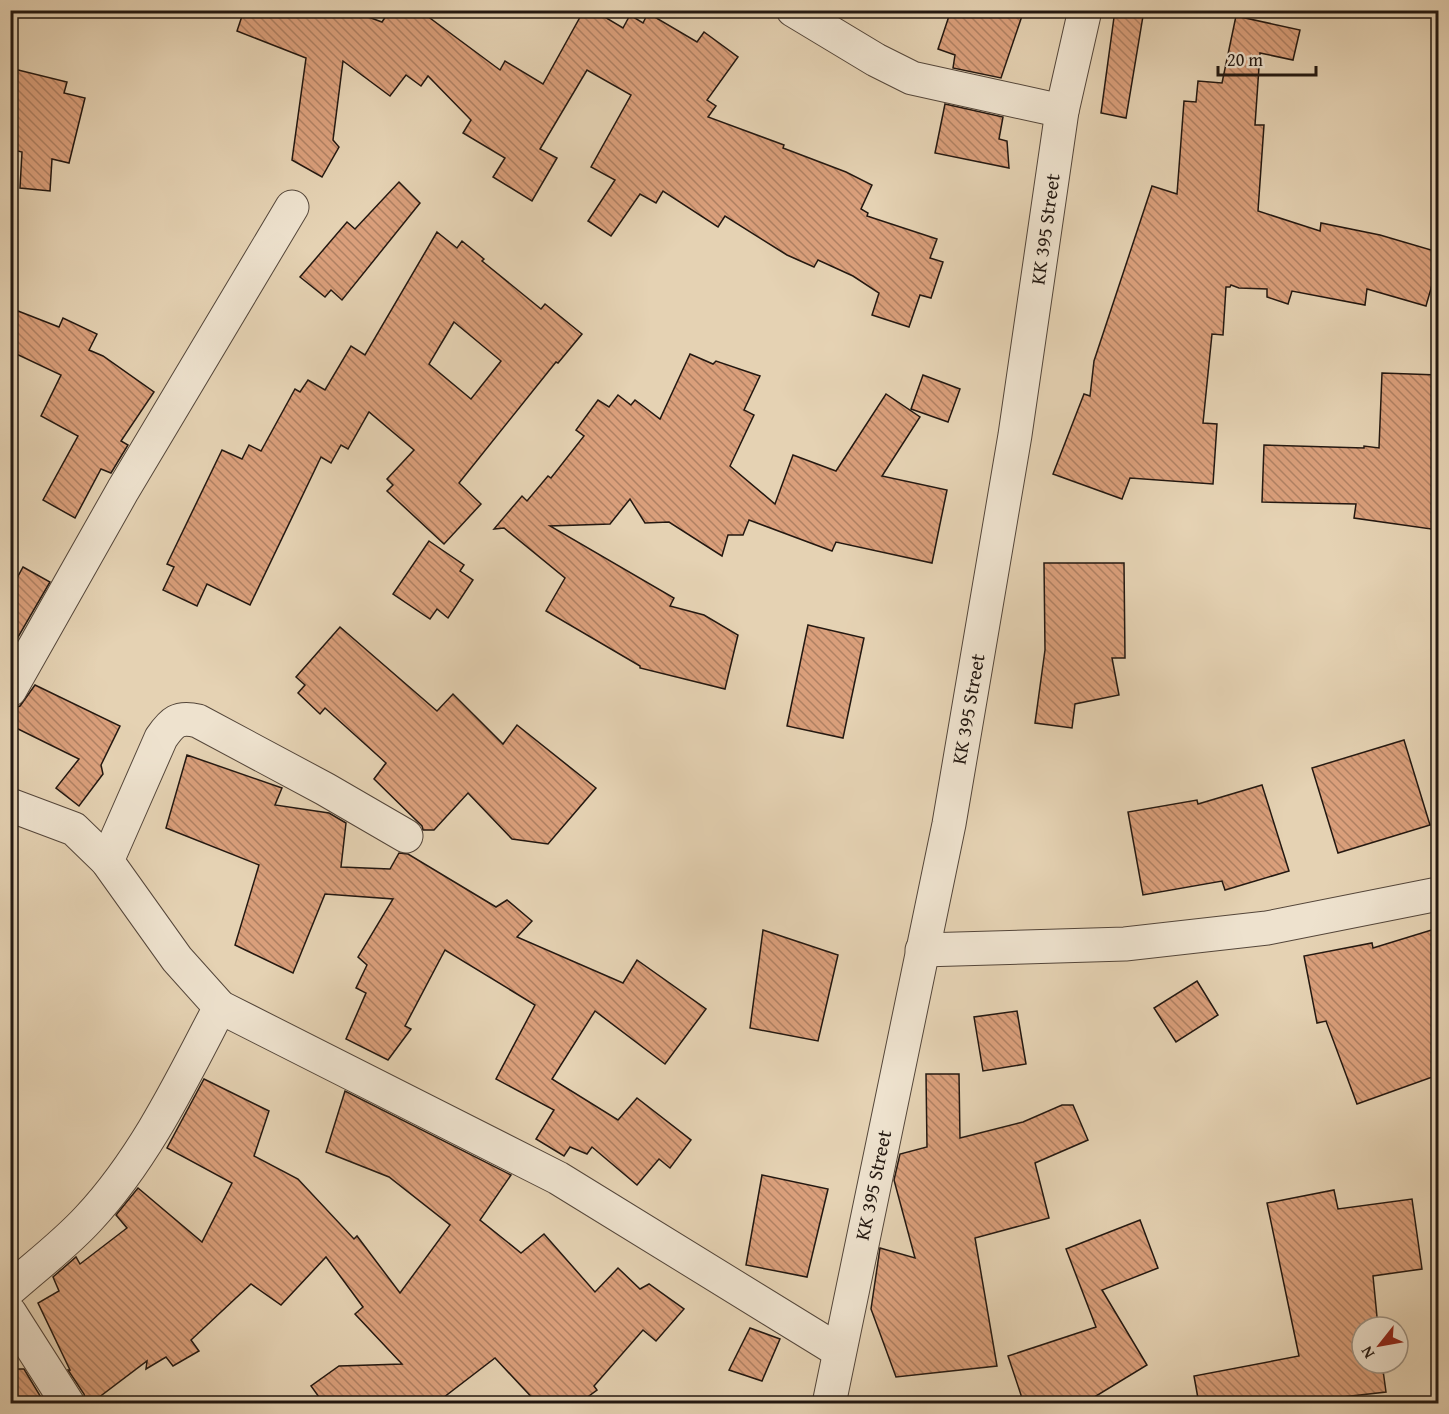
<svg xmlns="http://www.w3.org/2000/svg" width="1449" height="1414" font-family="'Gentium Book Plus',serif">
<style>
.building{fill:url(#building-back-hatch);stroke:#231811;stroke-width:1.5;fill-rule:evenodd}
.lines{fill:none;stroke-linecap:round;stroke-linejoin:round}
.minor-casing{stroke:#54463a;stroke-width:35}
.tertiary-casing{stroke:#54463a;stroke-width:35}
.minor{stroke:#eee2ce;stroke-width:33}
.tertiary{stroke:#eee2ce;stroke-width:33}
.labels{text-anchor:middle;stroke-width:4.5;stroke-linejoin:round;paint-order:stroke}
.street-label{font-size:20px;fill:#231811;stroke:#eee2ce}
</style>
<defs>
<pattern id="building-back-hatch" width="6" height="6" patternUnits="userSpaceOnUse" patternTransform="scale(1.5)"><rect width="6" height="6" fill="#da9f7b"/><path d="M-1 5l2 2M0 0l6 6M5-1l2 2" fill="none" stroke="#b08163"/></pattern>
</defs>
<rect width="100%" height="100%" fill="#e5d2b3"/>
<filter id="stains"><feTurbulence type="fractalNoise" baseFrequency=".00333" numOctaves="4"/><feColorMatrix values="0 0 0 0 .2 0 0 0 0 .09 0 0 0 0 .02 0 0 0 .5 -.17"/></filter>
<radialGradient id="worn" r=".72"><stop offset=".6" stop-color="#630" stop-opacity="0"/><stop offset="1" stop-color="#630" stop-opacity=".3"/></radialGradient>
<g class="building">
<path d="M244,10H349L382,22L390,10H419L500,70L505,61L543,84L584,10H593L623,28L630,15L643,23L648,13L697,42L704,32L738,57L707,100L716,106L708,117L784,145L783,148L846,172L872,185L861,209L868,213L867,216L937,239L930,258L943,262L931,298L920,295L909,327L872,315L879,293L853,276L818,260L814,267L787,255L725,216L718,227L663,191L656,203L640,194L611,236L588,221L615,180L591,167L631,95L587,70L540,149L557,158L532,201L493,177L505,158L463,133L471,120L428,76L421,86L406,75L390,96L343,61L333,140L339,147L322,177L292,160L306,58L237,31Z"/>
<path d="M951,10H1024L1001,78L953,68L955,55L938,49Z"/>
<path d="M1115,10H1144L1126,118L1101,113Z"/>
<path d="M1236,16L1300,30L1293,60L1260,53L1255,125H1264L1258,211L1320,231L1321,223L1380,235L1438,252V264L1426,306L1367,289L1365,305L1292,291L1288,304L1267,297V289L1239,288L1231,285L1230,287H1226L1223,335L1212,334L1203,423L1217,424L1213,484L1130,478L1122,499L1053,474L1084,394L1090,396L1094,361L1152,186L1177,194L1184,101L1196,102L1198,81L1222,83Z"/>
<path d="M10,68L67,82L64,93L85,98L69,163L52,159L50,191L20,188L22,152L10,149Z"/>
<path d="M945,104L1003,117L999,139L1007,141L1009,168L935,153Z"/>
<path d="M399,182L420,203L342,300L331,290L325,297L300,277L347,222L355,229Z"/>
<path d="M437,232L457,248L462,241L484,259L482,261L541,309L545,304L582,334L558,363L556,362L459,483L481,504L444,544L387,491L393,485L387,479L414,450L369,412L348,449L341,445L331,463L321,457L250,605L207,584L197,606L163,590L174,567L167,564L222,450L242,459L249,445L261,451L295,389L300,392L308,380L325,390L351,346L365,355ZM454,322L501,361L471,399L429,364Z"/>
<path d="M18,311L59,327L63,318L97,334L89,350L103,356L154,392L121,441L128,445L111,473L101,469L75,518L43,500L78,436L41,416L61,375L10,351V330Z"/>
<path d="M690,354L713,364L716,361L760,376L744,410L754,415L730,466L775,504L793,455L836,471L886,394L920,417L882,476L947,490L932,563L836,542L832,551L749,520L743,535H728L722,556L669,522L645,523L630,499L610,524L550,526L674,598L670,606L704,615L738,635L725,689L640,668V666L546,611L565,578L504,528L494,529L522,496L527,501L548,476L551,478L584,436L576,430L598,400L609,407L618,395L631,405L635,400L660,419Z"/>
<path d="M1382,373L1438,375V530L1354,518L1356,504L1262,502L1264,445L1364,448V446L1379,448Z"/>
<path d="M923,375L960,389L948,422L911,409Z"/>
<path d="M429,541L464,565L460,571L473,580L448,618L437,609L430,619L393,594Z"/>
<path d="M1044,563H1124L1125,658H1112L1119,695L1075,704L1072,728L1035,723L1045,650Z"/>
<path d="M23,567L50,582L10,651V591Z"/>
<path d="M808,625L864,638L843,738L787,726Z"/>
<path d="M340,627L437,711L453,694L503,744L517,725L596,788L548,844L512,839L468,793L434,830H423L422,826L374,779L386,763L325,708L320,714L298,693L305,685L296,677Z"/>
<path d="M35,685L120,726L101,765L103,774L79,806L56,788L79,759L10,725V709L20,706Z"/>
<path d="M1404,740L1430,825L1338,853L1312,768Z"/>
<path d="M187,755L282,788L275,805L329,813L346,823L341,867L390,869L399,853L408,854L496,907L507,900L532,921L517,937L623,983L637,960L706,1009L665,1064L595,1011L552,1079L618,1120L637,1098L691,1140L670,1168L659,1159L637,1185L592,1147L587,1154L570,1147L564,1156L536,1139L554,1110L496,1079L535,1005L445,950L405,1026L411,1029L388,1060L346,1039L366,993L356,988L367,965L358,957L393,899L325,894L293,973L235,945L259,865L166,828Z"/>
<path d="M1262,785L1289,871L1225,890L1222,881L1143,895L1128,812L1197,800L1198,804Z"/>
<path d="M1438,928V1075L1357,1104L1326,1021L1317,1023L1304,956L1372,943L1373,948Z"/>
<path d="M763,930L838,955L818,1041L750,1028Z"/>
<path d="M1197,981L1218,1015L1176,1042L1154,1008Z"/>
<path d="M1017,1011L1026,1064L983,1071L974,1017Z"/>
<path d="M926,1074H959L960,1138L1023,1122L1062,1105H1073L1088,1140L1035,1163L1049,1218L975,1238L997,1366L896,1377L871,1309L880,1248L915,1258L894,1180L900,1154L927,1147Z"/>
<path d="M204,1079L269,1111L254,1156L298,1179L354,1239L357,1236L400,1293L450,1225L389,1177L326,1152L345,1091L511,1175L480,1220L521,1253L544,1234L595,1292L618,1268L640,1289L649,1284L684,1309L656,1341L643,1330L594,1386L597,1390L578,1404H538L495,1358L435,1404H324L311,1386L339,1366L402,1364L355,1314L363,1307L326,1257L281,1305L251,1284L191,1340L199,1351L173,1366L166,1357L146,1369L147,1361L90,1404H87L84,1394L68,1370H70L38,1303L59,1291L53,1277L76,1257L80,1264L127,1228L116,1215L138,1188L202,1242L232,1183L167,1148Z"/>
<path d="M762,1175L828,1189L807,1277L746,1265Z"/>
<path d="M1334,1190L1338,1209L1412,1199L1422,1269L1373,1276L1378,1327H1362V1363H1382L1386,1392L1281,1404H1199L1194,1376L1299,1356L1267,1203Z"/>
<path d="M1140,1220L1158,1268L1102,1290L1147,1365L1083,1404H1024L1008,1356L1096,1327L1066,1249Z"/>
<path d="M750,1328L780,1339L762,1381L729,1370Z"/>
<path d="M10,1369H24L45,1404H10Z"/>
</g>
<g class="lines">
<g class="minor-casing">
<g id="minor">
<path d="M793,10L876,60L912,78L1062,111"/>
<path d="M10,690L123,490L292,207"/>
<path d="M10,805L74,829L107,861L177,959L220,1007L558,1178L839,1351"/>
<path d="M107,861L161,738C172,722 178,716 198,721L325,789L406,836"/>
<path d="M922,950L1125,944L1267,928L1438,894"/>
<path d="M10,1289C36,1266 65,1244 88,1219C145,1158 182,1080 220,1007"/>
<path d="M10,1313L68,1404"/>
</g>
</g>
<g class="tertiary-casing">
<path id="tertiary" d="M829,1404L949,824L1015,435L1062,111L1085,10"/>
</g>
<use href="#minor" class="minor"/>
<use href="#tertiary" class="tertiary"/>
</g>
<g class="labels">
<g class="street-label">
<text transform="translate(1045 229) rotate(-82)" y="7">KK 395 Street</text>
<text transform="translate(968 709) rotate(-80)" y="7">KK 395 Street</text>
<text transform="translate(873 1185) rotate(-78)" y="7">KK 395 Street</text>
</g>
</g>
<rect width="1449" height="1414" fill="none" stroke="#e5d2b3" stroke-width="36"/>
<rect x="12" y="12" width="1425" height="1390" fill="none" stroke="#231811" stroke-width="3"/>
<rect x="18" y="18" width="1413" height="1378" fill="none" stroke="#231811" stroke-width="1.5"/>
<g transform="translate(1380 1345) rotate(239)"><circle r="28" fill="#eee2ce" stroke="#9d9182" stroke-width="1.5"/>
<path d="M0-4.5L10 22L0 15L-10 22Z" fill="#8f2418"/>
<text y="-9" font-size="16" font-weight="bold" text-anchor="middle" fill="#231811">N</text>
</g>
<path d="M1218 66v9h98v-9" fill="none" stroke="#231811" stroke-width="3"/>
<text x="1227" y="66" font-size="18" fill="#231811" stroke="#eee2ce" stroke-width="4.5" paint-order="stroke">20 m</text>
<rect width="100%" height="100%" filter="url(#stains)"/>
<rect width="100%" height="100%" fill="url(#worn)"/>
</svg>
